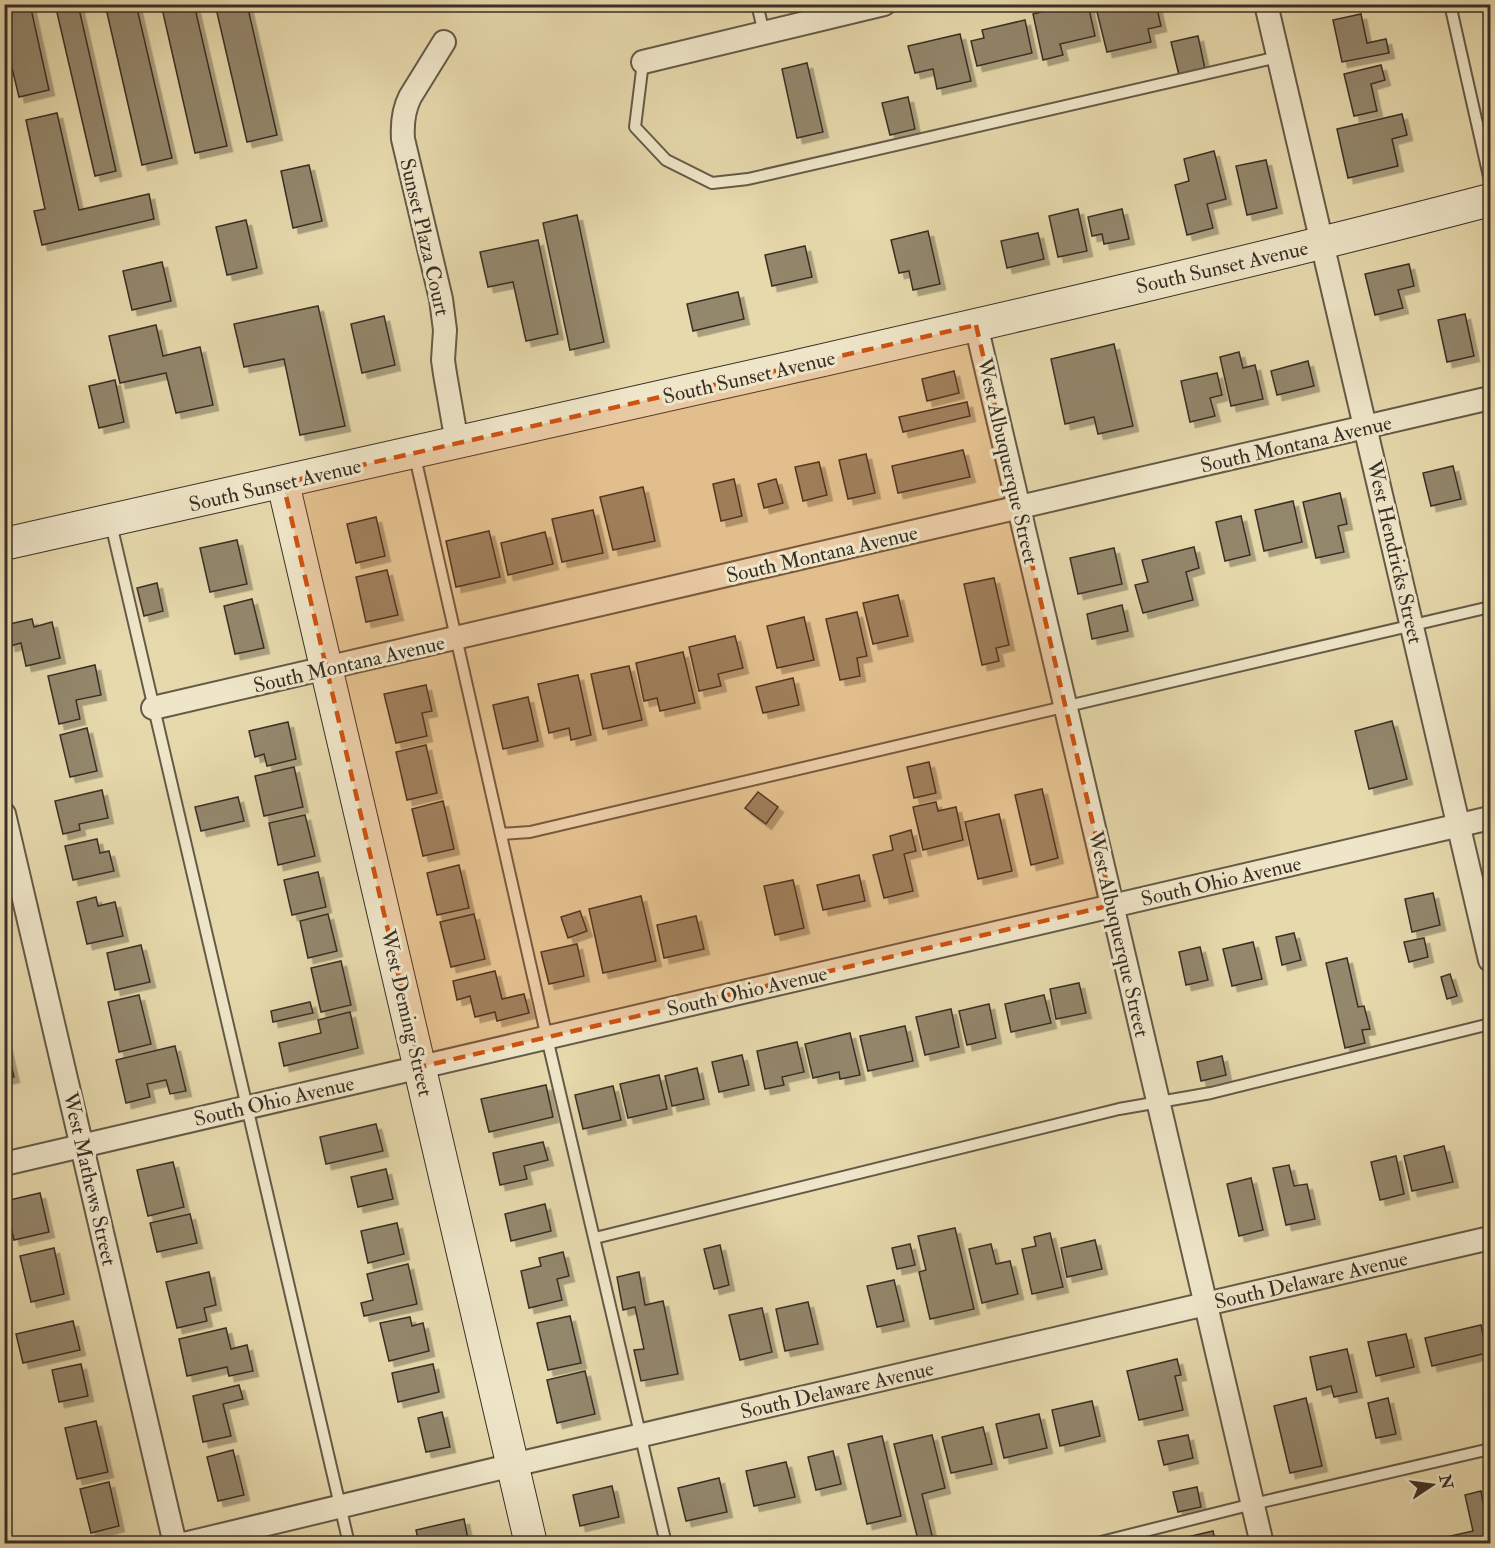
<svg xmlns="http://www.w3.org/2000/svg" width="1495" height="1548" font-family="'IM FELL Double Pica',serif">
<style>
.building{fill:#93876c;stroke:#3a2f26;stroke-width:1.5;filter:url(#shadow)}
.lines{fill:none;stroke-linecap:round;stroke-linejoin:round}
.lane-casing{stroke:#655a48;stroke-width:14}
.street-casing{stroke:#655a48;stroke-width:26}
.secondary-casing{stroke:#3a2f26;stroke-width:34}
.lane{stroke:#efe6c9;stroke-width:10}
.street{stroke:#efe6c9;stroke-width:22}
.secondary{stroke:#efe6c9;stroke-width:32}
.marked{fill:#ce5310;fill-opacity:0.2;stroke:#ce5310;stroke-width:4.5;stroke-dasharray:12 8;stroke-linejoin:round}
.labels{text-anchor:middle;stroke-width:6;stroke-linejoin:round;paint-order:stroke}
.street-label{font-size:21px;fill:#3a2f26;stroke:#efe6c9}
</style>
<defs>
<filter id="shadow"><feDropShadow dx="5.5" dy="5.5" stdDeviation="0" flood-color="#0004"/></filter>
</defs>
<rect width="100%" height="100%" fill="#e6d9ac"/>
<filter id="stains"><feTurbulence type="fractalNoise" baseFrequency=".00333" numOctaves="4"/><feColorMatrix values="0 0 0 0 .2 0 0 0 0 .09 0 0 0 0 .02 0 0 0 .5 -.17"/></filter>
<radialGradient id="worn" r=".72"><stop offset=".6" stop-color="#630" stop-opacity="0"/><stop offset="1" stop-color="#630" stop-opacity=".3"/></radialGradient>
<g class="building">
<path d="M4,4H30L49,90L19,97L4,35Z"/>
<path d="M55,4H78L116,171L95,176Z"/>
<path d="M105,4H136L172,158L142,165Z"/>
<path d="M161,4H194L227,146L195,153Z"/>
<path d="M215,4H247L277,135L247,142Z"/>
<path d="M1073,4H1088L1095,36L1060,44L1063,55L1043,60L1033,14Z"/>
<path d="M1127,4H1156L1161,26L1148,29L1151,42L1107,52L1097,12Z"/>
<path d="M1361,14L1367,43L1386,39L1389,53L1342,62L1333,20Z"/>
<path d="M1025,20L1032,53L977,66L971,41L984,38L982,30Z"/>
<path d="M960,34L971,81L937,89L933,69L915,73L908,46Z"/>
<path d="M1198,36L1205,69L1179,75L1171,42Z"/>
<path d="M807,63L823,132L797,138L782,69Z"/>
<path d="M1381,65L1385,80L1371,84L1377,111L1354,116L1344,74Z"/>
<path d="M908,97L915,129L890,135L882,103Z"/>
<path d="M57,113L79,210L149,194L154,219L42,245L34,211L45,209L26,120Z"/>
<path d="M1402,114L1407,135L1392,139L1398,166L1348,178L1337,129Z"/>
<path d="M1214,151L1226,199L1207,204L1213,228L1187,235L1175,185L1189,181L1184,159Z"/>
<path d="M1266,160L1277,208L1247,215L1236,166Z"/>
<path d="M309,165L322,221L293,228L281,171Z"/>
<path d="M1078,209L1087,251L1058,257L1049,216Z"/>
<path d="M1122,209L1129,239L1104,244L1102,234L1092,236L1088,217Z"/>
<path d="M577,215L604,342L570,350L543,223Z"/>
<path d="M246,220L257,268L227,275L216,227Z"/>
<path d="M928,231L940,284L913,290L909,271L899,273L891,240Z"/>
<path d="M1038,233L1044,259L1007,268L1001,241Z"/>
<path d="M538,240L558,334L526,341L513,282L488,287L480,252Z"/>
<path d="M805,246L812,277L772,286L765,255Z"/>
<path d="M162,262L171,301L132,310L123,271Z"/>
<path d="M1409,264L1414,286L1398,290L1403,308L1375,315L1365,274Z"/>
<path d="M738,292L744,319L693,331L687,304Z"/>
<path d="M318,306L345,426L300,435L284,359L244,367L234,324Z"/>
<path d="M1465,314L1474,356L1447,362L1438,320Z"/>
<path d="M384,316L395,365L362,373L351,324Z"/>
<path d="M156,325L163,356L200,347L213,405L176,413L166,373L120,383L109,336Z"/>
<path d="M1114,344L1133,426L1098,434L1094,417L1065,424L1051,359Z"/>
<path d="M1239,352L1243,368L1255,365L1263,399L1231,406L1220,357Z"/>
<path d="M1308,361L1314,386L1277,395L1271,371Z"/>
<path d="M954,371L959,393L927,401L922,379Z"/>
<path d="M1217,373L1222,395L1210,398L1215,416L1190,422L1181,381Z"/>
<path d="M115,380L124,422L99,428L89,386Z"/>
<path d="M967,402L970,416L903,432L899,417Z"/>
<path d="M963,450L970,477L898,493L892,466Z"/>
<path d="M866,454L875,493L848,499L839,460Z"/>
<path d="M819,462L827,495L803,501L795,467Z"/>
<path d="M1453,466L1461,499L1431,506L1423,473Z"/>
<path d="M734,479L742,516L721,521L713,484Z"/>
<path d="M776,479L783,503L764,508L758,484Z"/>
<path d="M643,487L655,541L613,550L600,497Z"/>
<path d="M1340,493L1347,524L1338,526L1344,552L1316,558L1303,502Z"/>
<path d="M1293,501L1302,542L1264,551L1255,510Z"/>
<path d="M593,510L603,553L562,562L552,519Z"/>
<path d="M1241,516L1250,555L1225,561L1216,522Z"/>
<path d="M376,517L385,556L356,563L347,524Z"/>
<path d="M489,531L500,577L456,587L446,541Z"/>
<path d="M545,532L553,564L508,575L501,543Z"/>
<path d="M237,540L247,584L210,592L200,548Z"/>
<path d="M1194,547L1199,568L1186,572L1193,600L1143,613L1135,585L1148,582L1142,560Z"/>
<path d="M1114,548L1122,584L1078,594L1070,558Z"/>
<path d="M387,570L398,615L366,622L356,577Z"/>
<path d="M994,578L1009,645L996,648L999,661L982,665L964,584Z"/>
<path d="M157,583L163,611L144,616L137,588Z"/>
<path d="M898,595L908,636L873,644L863,603Z"/>
<path d="M252,599L264,648L235,654L224,606Z"/>
<path d="M1122,605L1128,631L1092,639L1087,614Z"/>
<path d="M857,612L867,656L857,658L860,676L840,680L826,619Z"/>
<path d="M804,617L814,660L777,668L767,626Z"/>
<path d="M32,619L34,627L52,622L60,658L26,666L21,643L10,646L5,625Z"/>
<path d="M735,636L743,668L718,674L721,686L699,691L689,647Z"/>
<path d="M683,652L695,703L660,711L657,698L644,701L636,663Z"/>
<path d="M95,665L101,695L76,700L80,719L59,724L48,676Z"/>
<path d="M629,666L642,720L603,729L591,674Z"/>
<path d="M578,675L591,735L571,740L569,728L549,733L538,684Z"/>
<path d="M793,678L799,705L763,713L756,687Z"/>
<path d="M426,685L432,711L422,713L427,736L396,743L384,694Z"/>
<path d="M528,697L538,741L503,749L493,705Z"/>
<path d="M1490,703V732L1484,704Z"/>
<path d="M1392,721L1407,779L1369,789L1355,731Z"/>
<path d="M288,722L296,759L267,766L264,754L255,757L249,731Z"/>
<path d="M87,728L97,771L70,777L60,735Z"/>
<path d="M426,745L437,793L407,800L396,752Z"/>
<path d="M929,762L936,793L914,798L907,767Z"/>
<path d="M294,767L303,807L264,816L255,776Z"/>
<path d="M1042,789L1058,858L1031,865L1015,795Z"/>
<path d="M102,790L108,818L79,824L80,830L63,834L55,801Z"/>
<path d="M758,792L778,807L766,824L745,808Z"/>
<path d="M238,797L244,821L201,831L195,807Z"/>
<path d="M443,801L454,849L423,856L412,809Z"/>
<path d="M936,802L938,811L956,807L963,840L923,850L913,807Z"/>
<path d="M999,814L1012,871L978,879L965,822Z"/>
<path d="M305,815L315,856L278,865L269,823Z"/>
<path d="M911,830L916,851L904,854L913,891L884,898L873,855L893,850L890,836Z"/>
<path d="M97,839L100,853L109,851L114,871L73,880L65,846Z"/>
<path d="M459,865L469,908L437,915L427,873Z"/>
<path d="M318,872L326,907L292,915L284,880Z"/>
<path d="M859,875L865,901L823,910L817,885Z"/>
<path d="M793,880L804,928L775,935L764,886Z"/>
<path d="M1433,893L1440,925L1412,932L1405,899Z"/>
<path d="M641,896L656,961L603,973L589,909Z"/>
<path d="M96,897L98,906L115,902L123,936L87,944L77,902Z"/>
<path d="M580,911L587,931L568,938L561,917Z"/>
<path d="M328,914L337,951L308,958L300,921Z"/>
<path d="M474,914L485,959L451,967L440,922Z"/>
<path d="M696,916L704,949L664,958L657,925Z"/>
<path d="M1294,933L1301,960L1282,965L1276,937Z"/>
<path d="M1424,938L1428,957L1409,962L1404,942Z"/>
<path d="M1253,942L1262,979L1232,986L1223,949Z"/>
<path d="M577,944L584,976L549,984L541,952Z"/>
<path d="M141,945L150,982L115,990L107,953Z"/>
<path d="M1200,947L1208,980L1186,985L1179,952Z"/>
<path d="M1347,958L1358,1007L1364,1006L1370,1029L1362,1030L1365,1043L1345,1048L1326,963Z"/>
<path d="M341,961L351,1005L321,1012L311,968Z"/>
<path d="M495,971L502,999L524,994L529,1013L497,1021L495,1012L475,1017L470,996L457,1000L453,981Z"/>
<path d="M1450,974L1457,996L1447,999L1441,977Z"/>
<path d="M1079,983L1086,1013L1056,1019L1050,989Z"/>
<path d="M139,995L151,1044L119,1052L108,1002Z"/>
<path d="M1044,995L1051,1023L1011,1032L1005,1004Z"/>
<path d="M310,1002L313,1013L273,1022L271,1011Z"/>
<path d="M989,1004L996,1038L967,1045L959,1011Z"/>
<path d="M951,1009L959,1047L925,1055L916,1017Z"/>
<path d="M350,1012L358,1048L284,1066L279,1043L321,1033L318,1020Z"/>
<path d="M905,1026L913,1061L868,1071L860,1036Z"/>
<path d="M850,1033L860,1075L840,1079L839,1072L813,1078L805,1044Z"/>
<path d="M797,1042L804,1072L782,1077L784,1085L765,1089L757,1051Z"/>
<path d="M6,1043L14,1077L4,1079V1044Z"/>
<path d="M175,1046L186,1091L170,1094L166,1080L147,1084L150,1097L126,1103L116,1060Z"/>
<path d="M742,1055L749,1085L719,1092L712,1062Z"/>
<path d="M1222,1056L1226,1075L1201,1081L1197,1062Z"/>
<path d="M697,1068L704,1099L672,1106L665,1076Z"/>
<path d="M659,1075L667,1109L628,1118L620,1084Z"/>
<path d="M546,1085L553,1117L489,1132L481,1099Z"/>
<path d="M613,1086L621,1120L583,1129L575,1095Z"/>
<path d="M376,1124L383,1151L326,1164L320,1137Z"/>
<path d="M543,1142L548,1160L524,1166L527,1179L500,1185L493,1153Z"/>
<path d="M1444,1146L1453,1182L1412,1191L1404,1156Z"/>
<path d="M1396,1156L1404,1194L1380,1200L1371,1162Z"/>
<path d="M173,1162L184,1207L148,1216L137,1170Z"/>
<path d="M1289,1165L1294,1186L1307,1184L1315,1219L1286,1225L1273,1168Z"/>
<path d="M386,1169L393,1199L358,1207L351,1177Z"/>
<path d="M1251,1178L1263,1230L1239,1236L1227,1184Z"/>
<path d="M40,1193L49,1232L14,1240L5,1201Z"/>
<path d="M545,1204L551,1231L511,1241L505,1214Z"/>
<path d="M190,1214L197,1243L157,1252L150,1223Z"/>
<path d="M397,1223L404,1254L368,1263L361,1231Z"/>
<path d="M955,1228L974,1309L930,1319L919,1272L926,1270L918,1236Z"/>
<path d="M1050,1233L1063,1287L1032,1294L1022,1249L1036,1246L1034,1237Z"/>
<path d="M1095,1240L1102,1269L1067,1277L1061,1248Z"/>
<path d="M910,1244L915,1265L897,1269L892,1248Z"/>
<path d="M991,1244L996,1264L1010,1261L1018,1294L982,1303L969,1249Z"/>
<path d="M720,1245L729,1285L714,1289L704,1249Z"/>
<path d="M54,1248L64,1294L31,1302L20,1256Z"/>
<path d="M563,1252L569,1276L557,1279L562,1300L529,1308L521,1271L541,1266L539,1258Z"/>
<path d="M408,1264L417,1304L364,1316L361,1303L373,1300L367,1274Z"/>
<path d="M209,1272L216,1305L204,1308L207,1321L177,1328L166,1282Z"/>
<path d="M639,1272L645,1305L663,1301L678,1374L641,1381L634,1350L644,1349L635,1307L623,1310L617,1277Z"/>
<path d="M894,1280L904,1321L877,1327L867,1286Z"/>
<path d="M808,1302L818,1344L785,1351L776,1309Z"/>
<path d="M762,1308L772,1352L740,1360L729,1315Z"/>
<path d="M570,1316L581,1363L548,1370L537,1323Z"/>
<path d="M410,1317L412,1326L423,1323L429,1351L389,1361L380,1323Z"/>
<path d="M73,1321L80,1350L23,1363L16,1334Z"/>
<path d="M1481,1325L1487,1353L1432,1366L1425,1338Z"/>
<path d="M226,1328L231,1349L247,1345L253,1371L229,1376L227,1367L187,1376L179,1339Z"/>
<path d="M1406,1334L1414,1367L1376,1376L1368,1342Z"/>
<path d="M1347,1349L1357,1392L1334,1397L1331,1386L1317,1390L1310,1357Z"/>
<path d="M1177,1359L1181,1375L1175,1376L1183,1410L1139,1420L1127,1371Z"/>
<path d="M81,1364L88,1396L59,1402L52,1370Z"/>
<path d="M433,1364L439,1392L398,1402L392,1373Z"/>
<path d="M585,1371L595,1414L557,1423L547,1380Z"/>
<path d="M239,1385L243,1399L223,1404L231,1436L203,1442L193,1396Z"/>
<path d="M1306,1398L1322,1466L1290,1473L1274,1406Z"/>
<path d="M1388,1398L1396,1434L1376,1438L1368,1403Z"/>
<path d="M1092,1401L1100,1436L1060,1446L1052,1410Z"/>
<path d="M442,1412L450,1447L426,1452L418,1418Z"/>
<path d="M1039,1414L1047,1448L1004,1458L996,1424Z"/>
<path d="M96,1421L108,1472L77,1479L65,1428Z"/>
<path d="M983,1427L992,1464L951,1473L942,1437Z"/>
<path d="M932,1435L945,1488L922,1494L934,1544H919L894,1444Z"/>
<path d="M1188,1435L1193,1458L1164,1465L1158,1441Z"/>
<path d="M882,1436L901,1516L867,1524L848,1444Z"/>
<path d="M233,1450L244,1495L218,1501L207,1457Z"/>
<path d="M833,1451L841,1484L816,1490L808,1457Z"/>
<path d="M786,1462L795,1497L754,1506L746,1471Z"/>
<path d="M719,1478L727,1512L686,1521L678,1488Z"/>
<path d="M109,1482L119,1526L91,1533L80,1489Z"/>
<path d="M612,1486L619,1517L580,1526L573,1495Z"/>
<path d="M1197,1487L1201,1507L1178,1512L1173,1492Z"/>
<path d="M1481,1491L1490,1540L1476,1544H1447L1446,1537L1473,1531L1465,1495Z"/>
<path d="M464,1519L469,1544H419L416,1530Z"/>
<path d="M1213,1531L1216,1544H1184L1183,1538Z"/>
</g>
<g class="lines">
<g class="lane-casing">
<g id="lane">
<path d="M757,4L764,33"/>
<path d="M1450,4L1490,181"/>
<path d="M643,62L635,127L666,160L712,183L748,179L1278,57"/>
<path d="M415,457L547,1038L666,1544"/>
<path d="M111,524L349,1544"/>
<path d="M501,834L530,832L1490,607"/>
<path d="M595,1238L1119,1109L1211,1093L1490,1024"/>
<path d="M1093,1544L1253,1504L1490,1449"/>
</g>
</g>
<g class="street-casing">
<g id="street">
<path d="M1266,4L1490,960"/>
<path d="M444,42L410,97C403,111 402,124 403,139L441,299L445,330L443,360L445,374L457,443"/>
<path d="M643,62L884,4"/>
<path d="M976,325L1262,1544"/>
<path d="M153,708L1490,398"/>
<path d="M4,814L175,1544"/>
<path d="M4,1164L1490,818"/>
<path d="M184,1544L513,1465L1490,1238"/>
</g>
</g>
<g class="secondary-casing">
<g id="secondary">
<path d="M283,483L531,1544"/>
<path d="M4,544C269,486 533,426 797,366C1029,313 1261,260 1490,200"/>
</g>
</g>
<use href="#lane" class="lane"/>
<use href="#street" class="street"/>
<use href="#secondary" class="secondary"/>
</g>
<path class="marked" d="M976,325L1112,905L420,1067L283,483Z"/>
<g class="labels">
<g class="street-label">
<text transform="translate(425 237) rotate(77)" y="7">Sunset Plaza Court</text>
<text transform="translate(1222 267) rotate(-13)" y="7">South Sunset Avenue</text>
<text transform="translate(749 377) rotate(-13)" y="7">South Sunset Avenue</text>
<text transform="translate(1296 444) rotate(-13)" y="7">South Montana Avenue</text>
<text transform="translate(1008 461) rotate(77)" y="7">West Albuquerque Street</text>
<text transform="translate(275 485) rotate(-13)" y="7">South Sunset Avenue</text>
<text transform="translate(1395 552) rotate(77)" y="7">West Hendricks Street</text>
<text transform="translate(822 554) rotate(-13)" y="7">South Montana Avenue</text>
<text transform="translate(349 664) rotate(-13)" y="7">South Montana Avenue</text>
<text transform="translate(1221 881) rotate(-13)" y="7">South Ohio Avenue</text>
<text transform="translate(1119 934) rotate(77)" y="7">West Albuquerque Street</text>
<text transform="translate(747 991) rotate(-13)" y="7">South Ohio Avenue</text>
<text transform="translate(407 1013) rotate(77)" y="7">West Deming Street</text>
<text transform="translate(274 1101) rotate(-13)" y="7">South Ohio Avenue</text>
<text transform="translate(90 1179) rotate(77)" y="7">West Mathews Street</text>
<text transform="translate(1311 1280) rotate(-13)" y="7">South Delaware Avenue</text>
<text transform="translate(837 1390) rotate(-13)" y="7">South Delaware Avenue</text>
</g>
</g>
<rect width="1495" height="1548" fill="none" stroke="#e6d9ac" stroke-width="24"/>
<rect x="6" y="6" width="1483" height="1536" fill="none" stroke="#3a2f26" stroke-width="3"/>
<rect x="12" y="12" width="1471" height="1524" fill="none" stroke="#3a2f26" stroke-width="1.5"/>
<g transform="translate(1432 1485) rotate(77)" stroke="#efe6c9" stroke-width="4.5" paint-order="stroke">
<path d="M0-4.5L10 22L0 15L-10 22Z" fill="#3a2f26"/>
<text y="-9" font-size="16" font-weight="bold" text-anchor="middle" fill="#3a2f26">N</text>
</g>
<rect width="100%" height="100%" filter="url(#stains)"/>
<rect width="100%" height="100%" fill="url(#worn)"/>
</svg>
